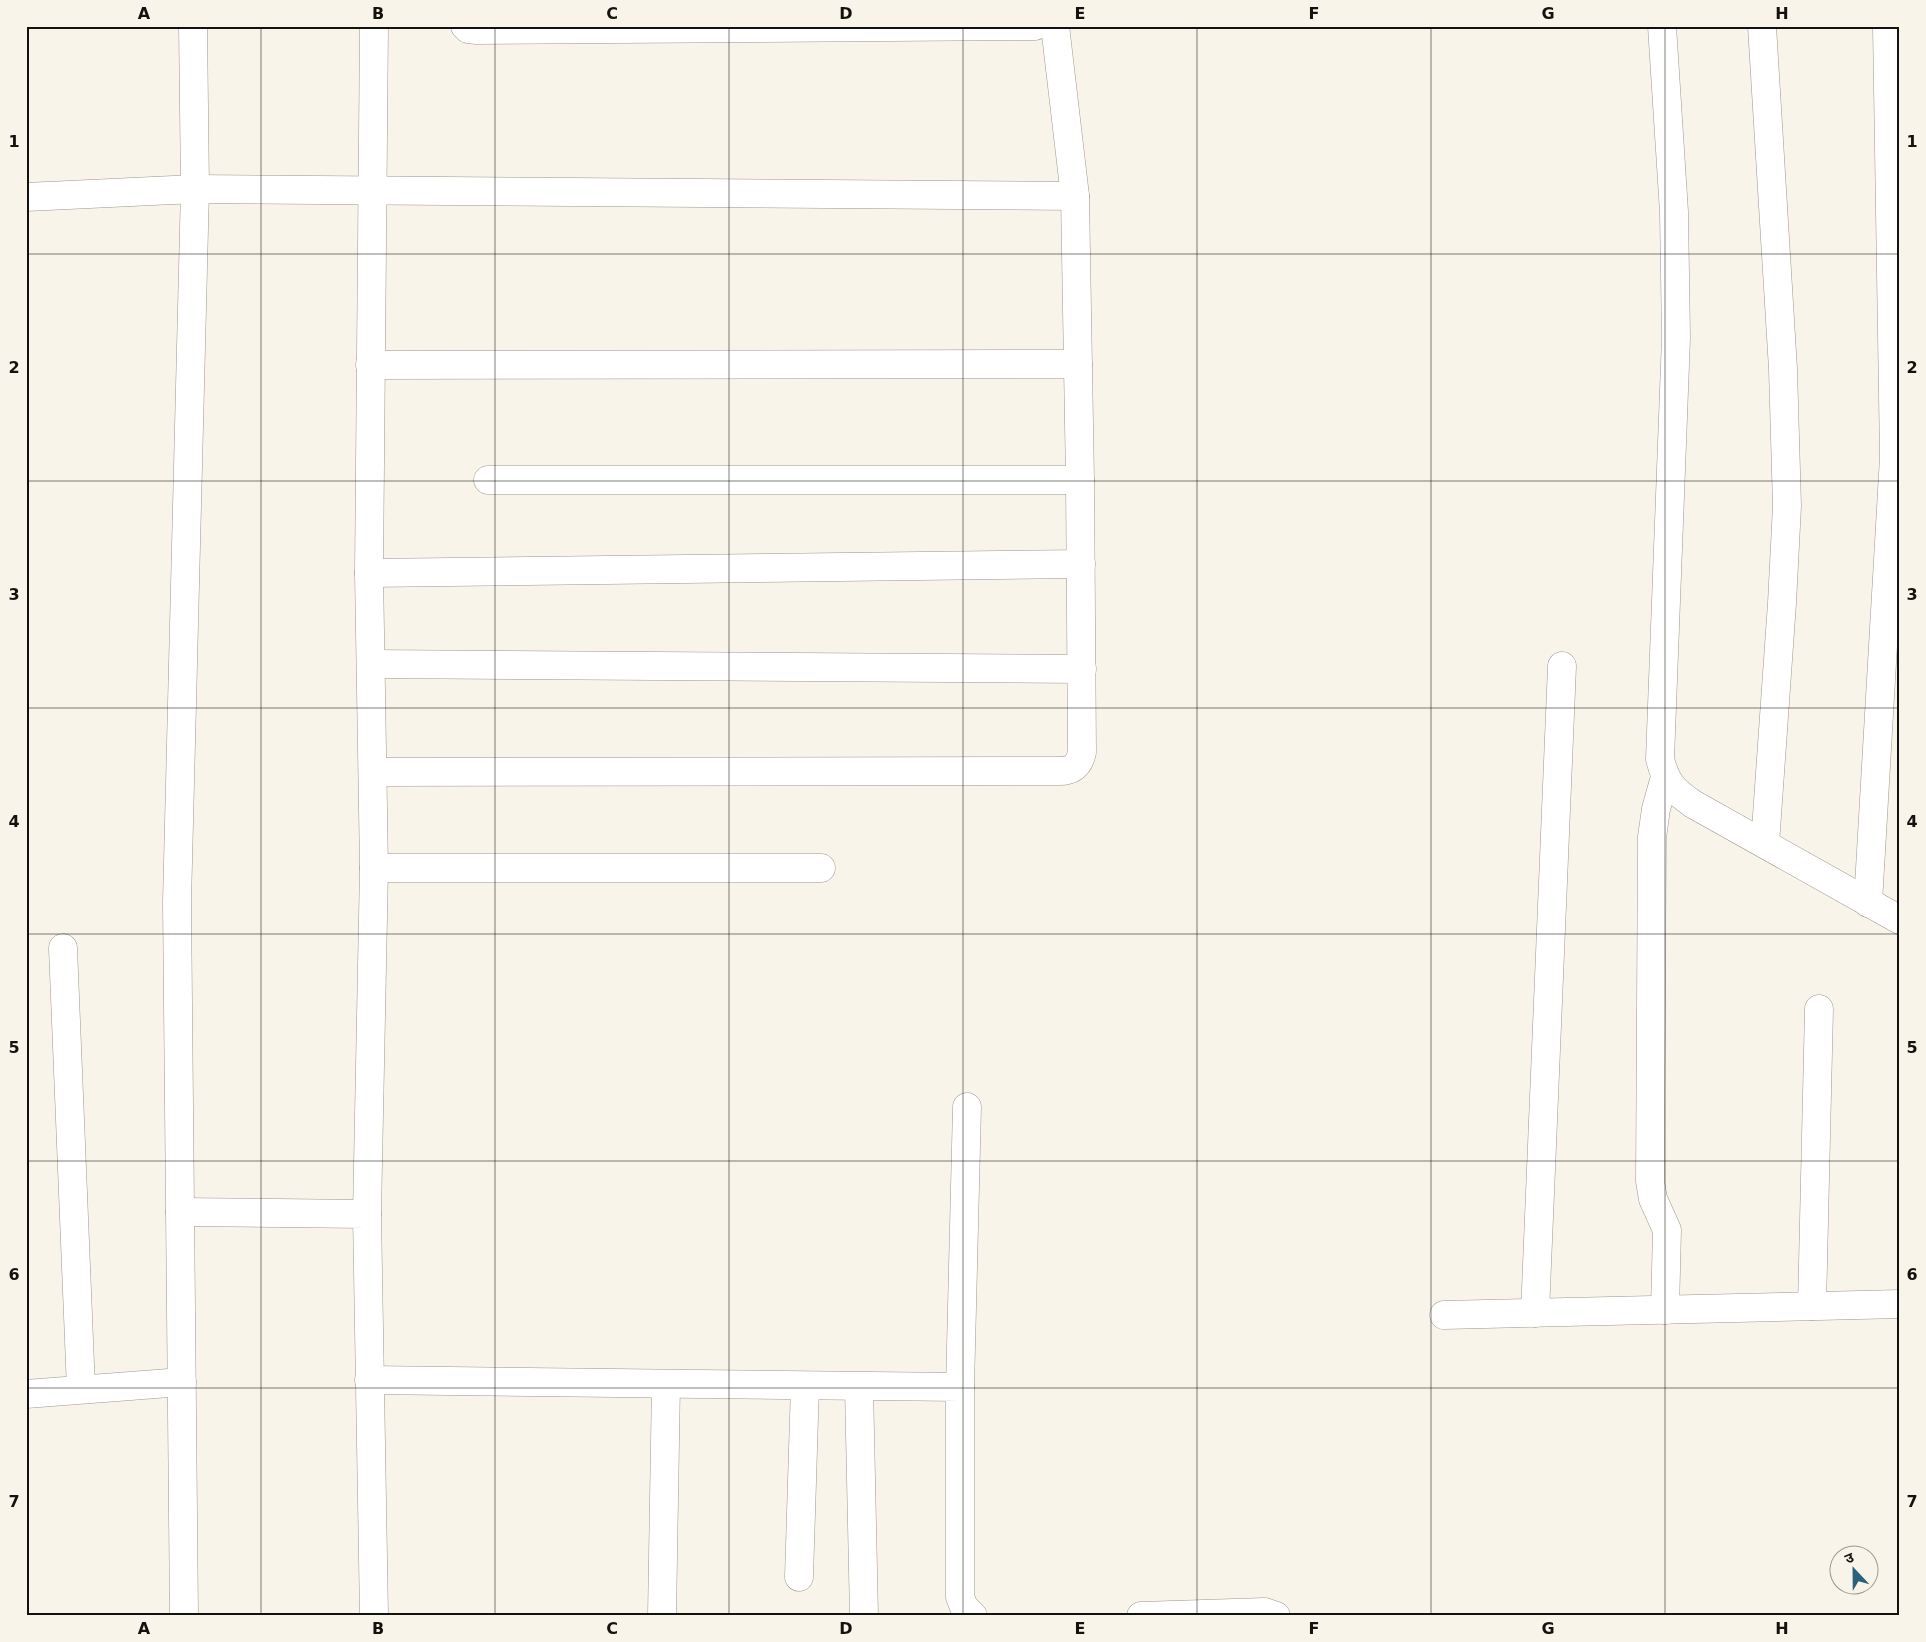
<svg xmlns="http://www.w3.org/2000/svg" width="1926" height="1642" font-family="'DejaVu Sans','Noto Sans Devanagari',sans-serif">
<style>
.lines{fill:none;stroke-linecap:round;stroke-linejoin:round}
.street-casing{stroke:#9c978e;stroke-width:29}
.street{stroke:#fff;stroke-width:28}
.grid{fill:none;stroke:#14120f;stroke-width:1;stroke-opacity:0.55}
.neatline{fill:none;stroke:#14120f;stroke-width:2}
.grid-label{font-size:16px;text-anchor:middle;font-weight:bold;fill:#14120f}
</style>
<rect width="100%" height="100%" fill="#f9f4ea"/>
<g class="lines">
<g class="street-casing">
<g id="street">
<path d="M465,26L468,29L477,30L1035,26"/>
<path d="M1662,26L1674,212L1676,338L1660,759C1666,783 1673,790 1693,804L1900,920"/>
<path d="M1762,26L1783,369L1787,506L1782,603L1765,844"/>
<path d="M26,197L195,189L1075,196"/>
<path d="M370,365L1078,364"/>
<path d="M488,480H1080"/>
<path d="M369,573L1081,564"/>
<path d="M371,664L1082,669"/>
<path d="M373,772L1059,771C1073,771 1079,766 1082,752L1080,480L1075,196L1055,26"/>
<path d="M1665,777L1656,809L1652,837L1650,1181L1653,1199L1667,1230L1665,1310"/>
<path d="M374,868H821"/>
<path d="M1868,903L1894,457L1887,26"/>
<path d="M63,948L81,1389"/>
<path d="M180,1212L367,1214L374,1616"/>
<path d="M367,1214L374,868L369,573L374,26"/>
<path d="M1812,1306L1819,1009"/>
<path d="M1535,1313L1562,666"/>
<path d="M1444,1315L1900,1304"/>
<path d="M369,1380L960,1387V1597L964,1607L973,1616"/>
<path d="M859,1387L864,1616"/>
<path d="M960,1387L967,1107"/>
<path d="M26,1394L182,1382"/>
<path d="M799,1577L805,1386"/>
<path d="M184,1616L177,902L195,189L193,26"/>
<path d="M662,1616L666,1384"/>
<path d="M1141,1616L1265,1612L1276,1616"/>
</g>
</g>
<use href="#street" class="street"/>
</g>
<path class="grid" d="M261,26V1616M495,26V1616M729,26V1616M963,26V1616M1197,26V1616M1431,26V1616M1665,26V1616M26,254H1900M26,481H1900M26,708H1900M26,934H1900M26,1161H1900M26,1388H1900"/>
<rect width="1926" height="1642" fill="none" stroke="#f9f4ea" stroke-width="55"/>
<g transform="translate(1854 1570) rotate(338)"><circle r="24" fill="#f9f4ea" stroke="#9d9a92"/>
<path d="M0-4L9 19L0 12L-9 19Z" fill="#2a617c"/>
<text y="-8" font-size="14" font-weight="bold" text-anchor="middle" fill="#14120f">उ</text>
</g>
<rect x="28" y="28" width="1870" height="1586" class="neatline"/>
<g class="grid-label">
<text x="144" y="19">A</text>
<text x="378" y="19">B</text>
<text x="612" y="19">C</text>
<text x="846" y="19">D</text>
<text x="1080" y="19">E</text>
<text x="1314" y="19">F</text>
<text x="1548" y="19">G</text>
<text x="1782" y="19">H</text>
<text x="14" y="147">1</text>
<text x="1912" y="147">1</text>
<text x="14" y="373">2</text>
<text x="1912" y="373">2</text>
<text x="14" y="600">3</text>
<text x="1912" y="600">3</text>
<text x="14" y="827">4</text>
<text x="1912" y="827">4</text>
<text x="14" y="1053">5</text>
<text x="1912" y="1053">5</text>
<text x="14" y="1280">6</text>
<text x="1912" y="1280">6</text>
<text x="14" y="1507">7</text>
<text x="1912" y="1507">7</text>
<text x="144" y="1634">A</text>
<text x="378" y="1634">B</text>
<text x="612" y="1634">C</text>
<text x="846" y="1634">D</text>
<text x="1080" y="1634">E</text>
<text x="1314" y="1634">F</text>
<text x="1548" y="1634">G</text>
<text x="1782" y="1634">H</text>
</g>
</svg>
